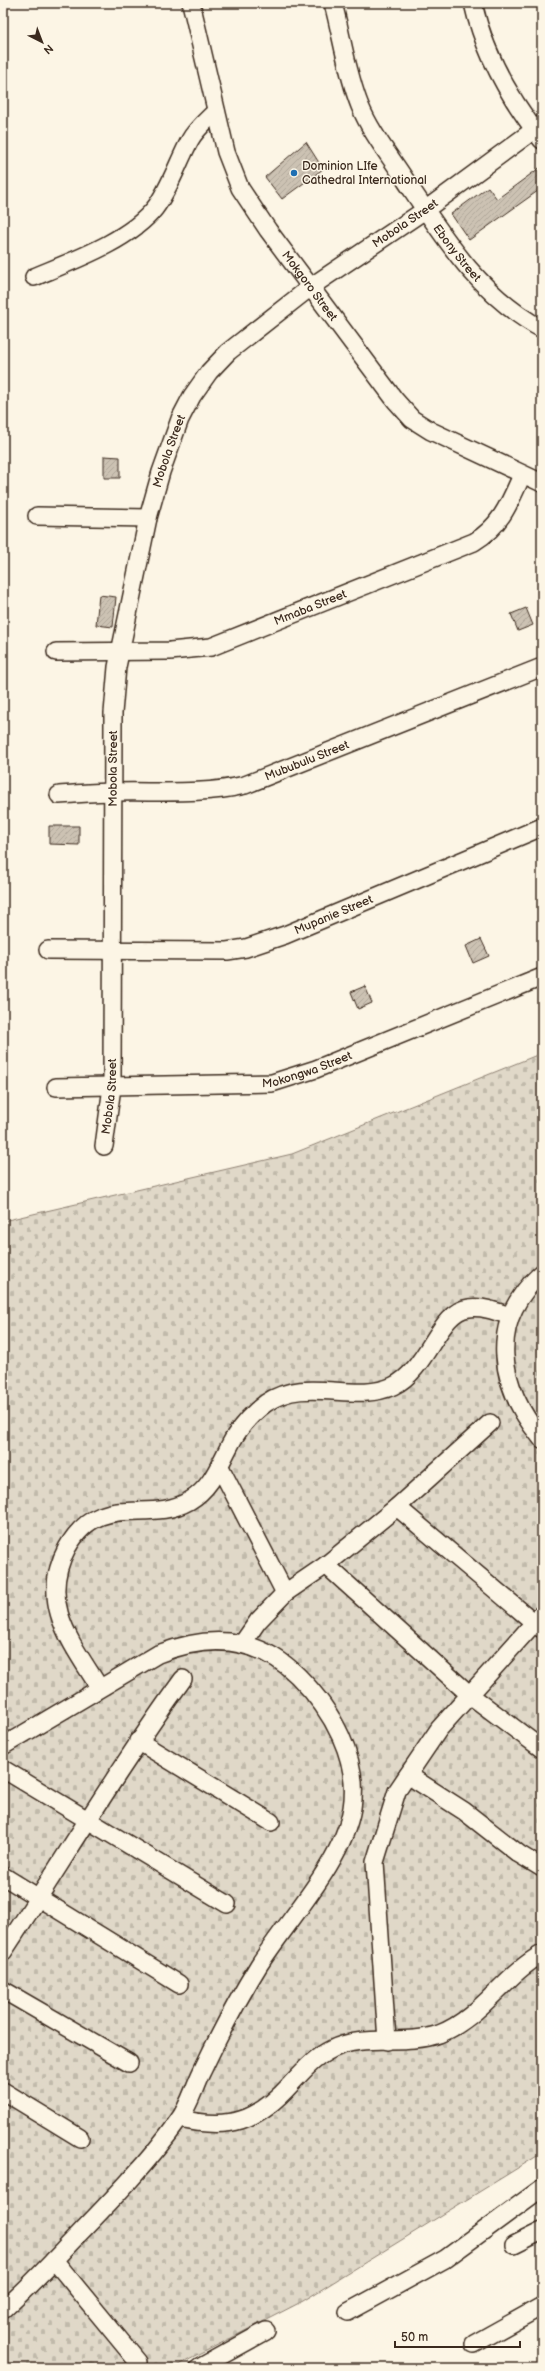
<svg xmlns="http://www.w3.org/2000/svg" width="545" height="2371" font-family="'Balsamiq Sans',sans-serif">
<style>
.cemetery{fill:url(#cemetery-stones);stroke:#8e8173}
.building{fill:url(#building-hatch);stroke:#3b2a1e}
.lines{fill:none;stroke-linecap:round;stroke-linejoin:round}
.minor-casing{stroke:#3b2a1e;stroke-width:20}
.minor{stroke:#fcf5e5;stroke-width:17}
.poi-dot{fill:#1f6fb2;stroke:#fcf5e5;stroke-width:1.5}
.labels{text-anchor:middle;stroke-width:3;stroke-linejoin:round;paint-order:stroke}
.poi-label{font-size:12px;fill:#3b2a1e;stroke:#fcf5e5;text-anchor:start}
.street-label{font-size:12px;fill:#3b2a1e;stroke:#fcf5e5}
</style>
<defs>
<pattern id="cemetery-stones" width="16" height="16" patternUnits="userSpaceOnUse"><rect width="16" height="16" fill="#e0d8c8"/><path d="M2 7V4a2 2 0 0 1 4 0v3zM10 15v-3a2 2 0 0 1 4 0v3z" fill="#c1baab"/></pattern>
<pattern id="building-hatch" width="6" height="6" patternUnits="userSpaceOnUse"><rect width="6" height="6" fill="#ccc2b3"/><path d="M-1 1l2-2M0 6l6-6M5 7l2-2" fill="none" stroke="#b0a79a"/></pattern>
</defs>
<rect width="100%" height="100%" fill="#fcf5e5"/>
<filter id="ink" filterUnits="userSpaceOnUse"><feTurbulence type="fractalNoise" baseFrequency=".025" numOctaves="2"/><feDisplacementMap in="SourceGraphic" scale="8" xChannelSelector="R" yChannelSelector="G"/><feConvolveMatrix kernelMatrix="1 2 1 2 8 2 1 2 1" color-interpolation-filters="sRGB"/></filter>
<g filter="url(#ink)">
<path class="cemetery" d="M542,1053V2153L303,2301L173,2368H3V1221L292,1154Z"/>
<g class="building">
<path d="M306,142L323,169L282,199L265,177Z"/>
<path d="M542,166V188L469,240L451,214L488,187L497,199Z"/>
<path d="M104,456L120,457V478H104Z"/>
<path d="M99,595L116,597L113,627L96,625Z"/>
<path d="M526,608L533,625L518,631L511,614Z"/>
<path d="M49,826H79V845L49,844Z"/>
<path d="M481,939L489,956L473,963L466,946Z"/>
<path d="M365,986L372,1003L358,1009L351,992Z"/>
</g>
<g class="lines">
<g class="minor-casing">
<g id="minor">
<path id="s1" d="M191,3L226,152L240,188L268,230L395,400L412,419L431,431L542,483"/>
<path id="s2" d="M333,3C342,37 347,74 360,106C371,133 390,156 406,181C444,238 480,296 542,329"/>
<path d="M473,3C484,53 510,99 542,140"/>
<path d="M34,277C72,261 129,241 155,208C170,188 178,162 190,140C196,129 207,120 216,111"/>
<path d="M37,516L148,518"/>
<path id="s3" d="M56,652L170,651L211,647L474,542C501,526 510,502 522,475"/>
<path id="s4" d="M59,795C77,794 96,792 114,792C158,791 202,795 245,785L542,667"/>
<path id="s5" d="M48,950L227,951L246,948L285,935L542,827"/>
<path id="s6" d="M56,1087L272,1083L316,1069L542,977"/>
<path id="s7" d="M104,1146L112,1087L113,713L117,667L148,518L161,472L180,419L192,396L209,372L228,352L312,286L425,210L542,124"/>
<path d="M542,1273C486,1322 499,1387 542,1439"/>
<path d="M220,1467L285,1593"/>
<path d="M397,1507L542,1629"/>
<path d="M326,1565L470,1695L542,1749"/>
<path d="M242,1644L258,1621L285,1593L326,1565L397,1507L490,1423"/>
<path d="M99,1687C71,1642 38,1602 67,1548C100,1489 147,1525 189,1501C214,1487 221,1459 235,1436C243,1423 254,1412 266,1403C306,1375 354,1404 393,1386C429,1369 438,1311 469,1308C483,1306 498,1312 510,1316"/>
<path d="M138,1741L271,1822"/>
<path d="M3,1746L158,1654C209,1634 258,1636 298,1676C332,1710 360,1759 352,1808C343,1862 289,1918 259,1965C238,1999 219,2035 202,2071C194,2087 189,2107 178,2121C150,2161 109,2203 75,2238C51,2263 28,2288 3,2310"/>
<path d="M3,1769L227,1904"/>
<path d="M408,1775L464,1811L519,1854L542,1868"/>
<path d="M3,1876L179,1984"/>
<path d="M3,1952C63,1861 119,1767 183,1679"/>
<path d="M3,1990L129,2063"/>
<path d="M387,2041L375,1862L397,1791L439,1729L542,1614"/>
<path d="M3,2091L80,2138"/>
<path d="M180,2119C229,2130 257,2122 291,2084C303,2071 315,2057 332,2049C364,2033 405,2046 439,2034C481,2018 504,1975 542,1954"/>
<path d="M514,2245L542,2231"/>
<path d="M54,2260L138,2362"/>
<path d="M348,2312L445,2259L542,2188"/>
<path d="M474,2344L542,2306"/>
<path d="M199,2368L266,2331"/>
</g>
</g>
<use href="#minor" class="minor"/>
</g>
</g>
<circle class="poi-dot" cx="294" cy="173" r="4"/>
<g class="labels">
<g class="poi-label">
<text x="302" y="170">Dominion LIfe<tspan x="302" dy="14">Cathedral International</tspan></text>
</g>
<g class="street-label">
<text dy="4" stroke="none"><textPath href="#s7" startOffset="1038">Mobola Street</textPath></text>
<text dy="4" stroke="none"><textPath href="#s2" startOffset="283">Ebony Street</textPath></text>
<text dy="4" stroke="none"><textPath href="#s1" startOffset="312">Mokgoro Street</textPath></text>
<text dy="4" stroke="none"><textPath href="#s7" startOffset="702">Mobola Street</textPath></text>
<text dy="4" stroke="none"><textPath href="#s3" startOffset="262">Mmaba Street</textPath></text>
<text dy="4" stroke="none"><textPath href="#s4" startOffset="253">Mububulu Street</textPath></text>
<text dy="4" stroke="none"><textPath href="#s7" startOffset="378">Mobola Street</textPath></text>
<text dy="4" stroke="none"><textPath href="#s5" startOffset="292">Mupanie Street</textPath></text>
<text dy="4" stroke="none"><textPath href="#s6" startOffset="253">Mokongwa Street</textPath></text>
<text dy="4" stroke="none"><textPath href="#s7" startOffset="50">Mobola Street</textPath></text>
</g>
</g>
<rect width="545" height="2371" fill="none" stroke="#fcf5e5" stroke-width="16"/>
<rect x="8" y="8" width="529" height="2355" fill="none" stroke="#3b2a1e" stroke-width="1.5" filter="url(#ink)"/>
<g transform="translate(42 42) rotate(138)" stroke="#fcf5e5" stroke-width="3" paint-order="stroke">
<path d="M0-3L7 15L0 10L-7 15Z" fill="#3b2a1e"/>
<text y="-6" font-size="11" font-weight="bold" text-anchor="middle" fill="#3b2a1e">N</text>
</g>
<path d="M395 2341v6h125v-6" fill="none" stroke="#3b2a1e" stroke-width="2"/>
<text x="401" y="2341" font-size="12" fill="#3b2a1e" stroke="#fcf5e5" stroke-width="3" paint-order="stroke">50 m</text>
</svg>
